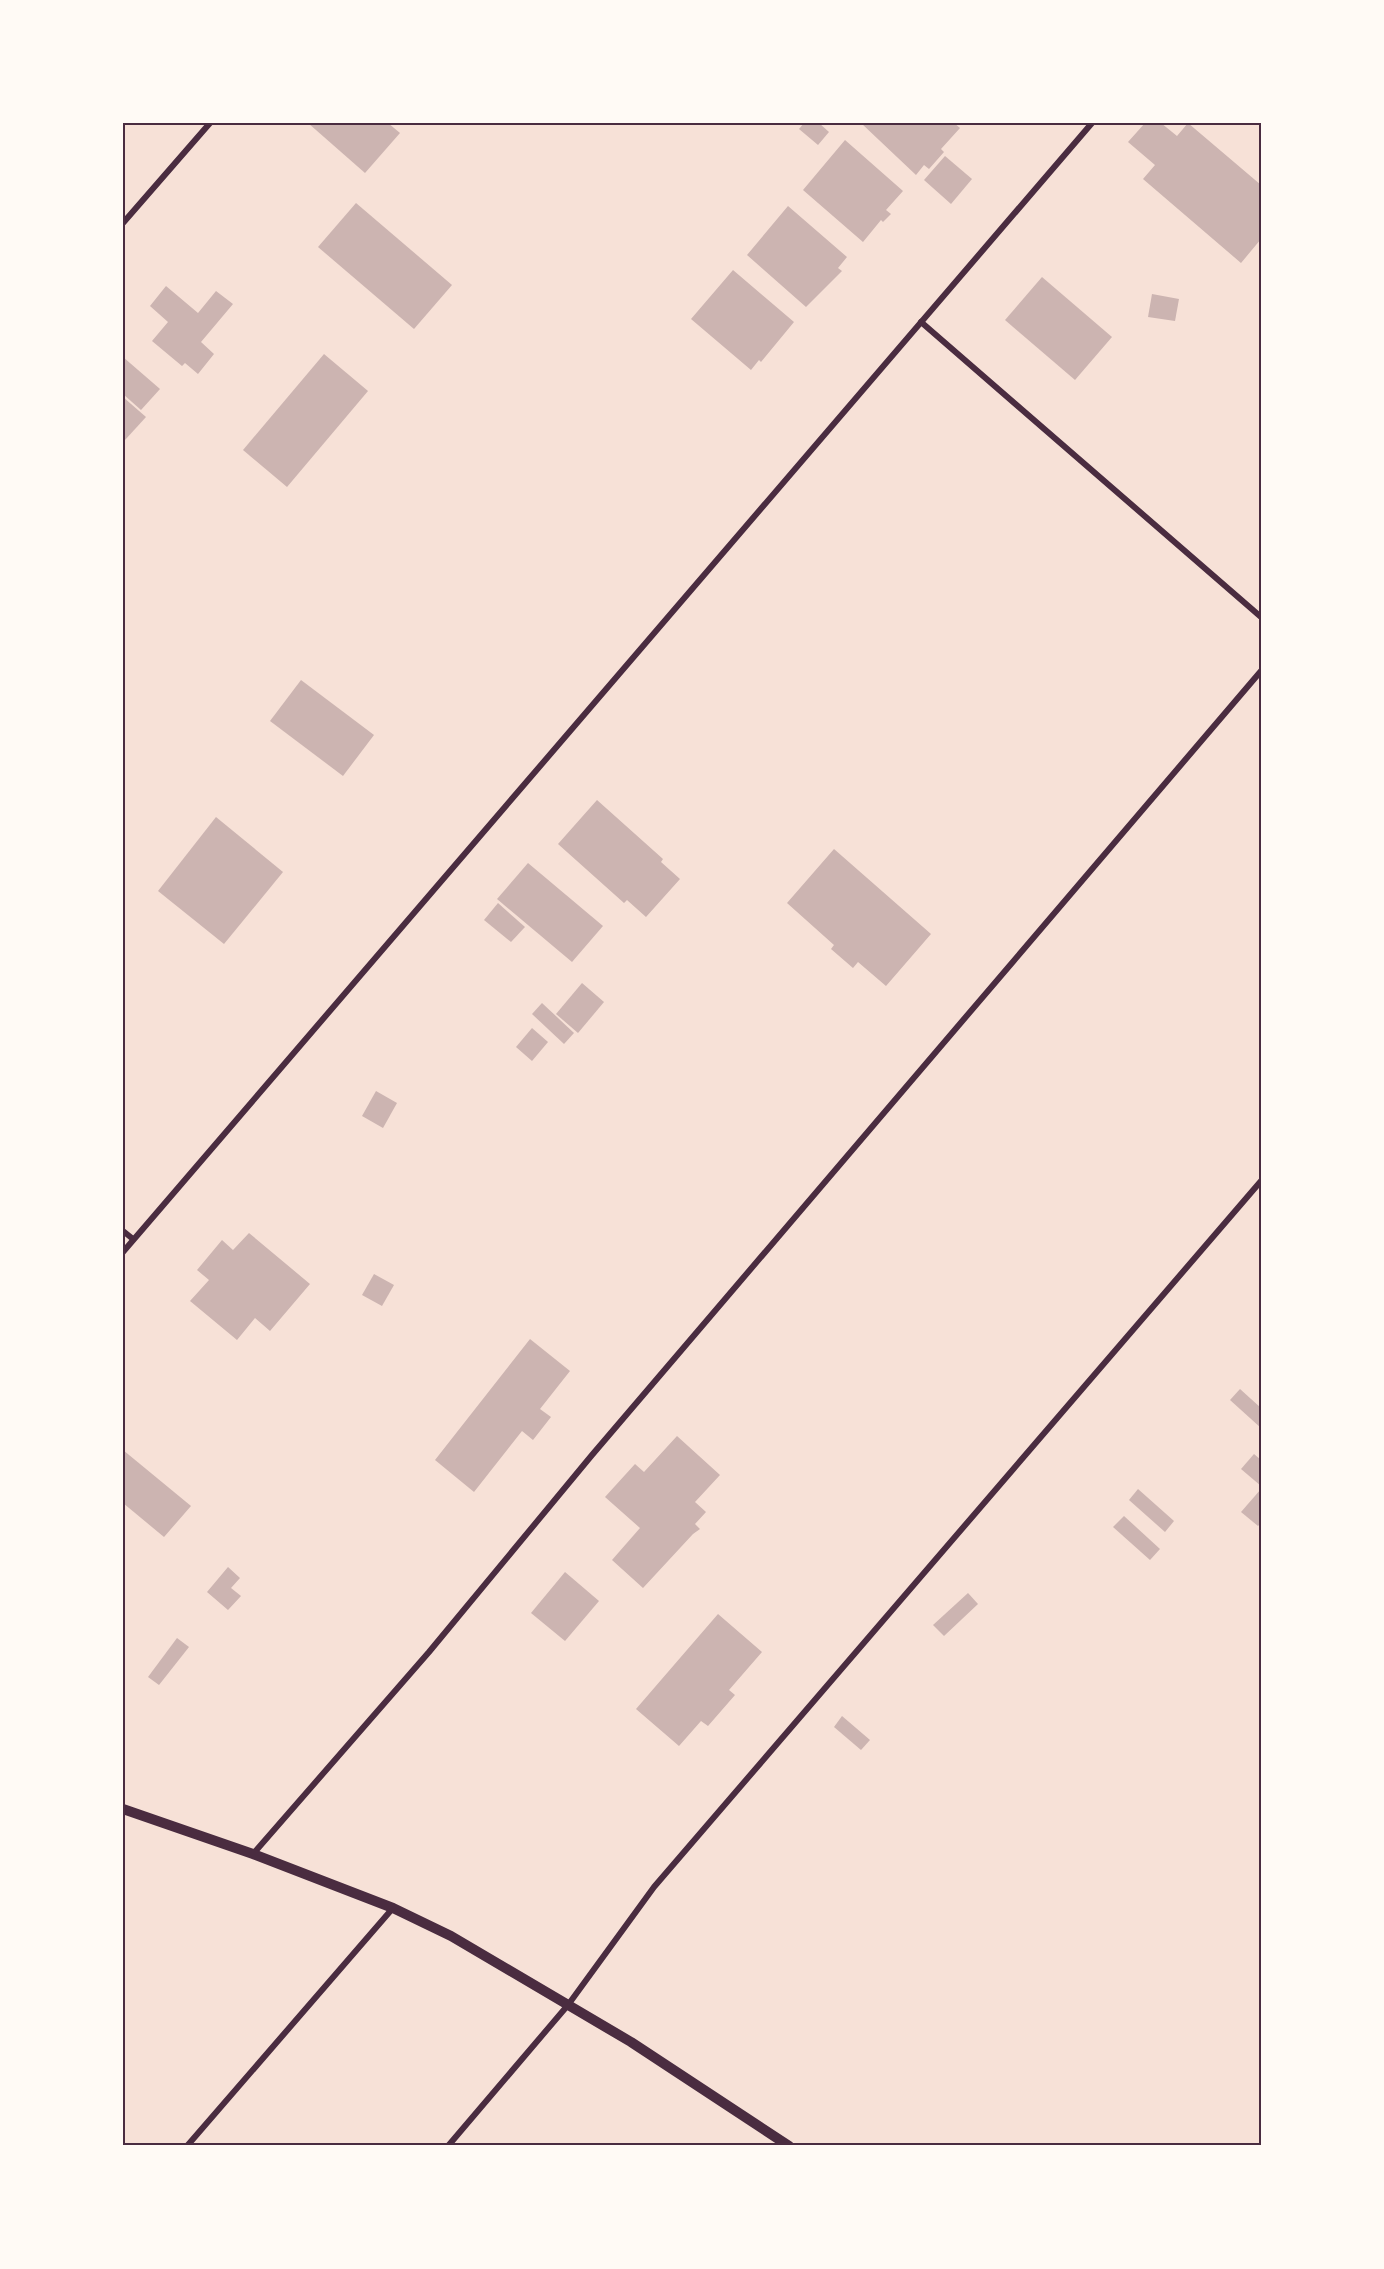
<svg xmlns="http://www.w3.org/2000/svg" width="1384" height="2269" font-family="'PT Sans Narrow',sans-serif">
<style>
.building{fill:#ccb4b1}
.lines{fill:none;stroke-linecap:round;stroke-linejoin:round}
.minor{stroke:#4a2c40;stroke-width:6}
.tertiary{stroke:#4a2c40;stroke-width:10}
.neatline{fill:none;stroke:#4a2c40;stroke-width:2}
</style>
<rect width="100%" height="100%" fill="#f7e1d7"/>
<g class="building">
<path d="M308,123H388L400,133L365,173Z"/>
<path d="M804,123H819L829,132L818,145L799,129Z"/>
<path d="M861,123H954L960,128L941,149L944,152L929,169L924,165L916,175Z"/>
<path d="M1145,123H1161L1177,136L1188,123L1261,185V239L1241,263L1143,179L1155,165L1128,142Z"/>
<path d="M845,140L903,191L886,210L891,214L883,222L881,220L863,242L803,190Z"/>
<path d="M945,156L972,179L951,204L924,180Z"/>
<path d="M356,203L452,285L414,329L318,247Z"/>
<path d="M788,206L847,257L838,268L842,271L806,307L747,255Z"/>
<path d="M733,270L794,322L761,362L759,360L751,370L691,319Z"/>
<path d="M1042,277L1112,337L1075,380L1005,320Z"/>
<path d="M166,286L198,313L216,291L233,304L201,342L214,354L198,374L185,363L182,366L152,341L168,322L150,306Z"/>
<path d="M1152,294L1179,299L1175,321L1148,317Z"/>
<path d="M324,354L368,391L287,487L243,450Z"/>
<path d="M123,357L160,389L141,410L123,394Z"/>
<path d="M123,397L146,417L125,440L123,439Z"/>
<path d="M301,680L374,735L343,776L270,721Z"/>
<path d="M597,800L663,859L661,862L680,879L646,917L627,900L624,903L558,844Z"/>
<path d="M216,817L283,872L224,944L158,891Z"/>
<path d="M834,849L931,934L886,986L858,962L853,968L831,949L834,945L787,903Z"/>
<path d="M528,863L603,926L572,962L497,899Z"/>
<path d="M498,903L525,927L511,942L484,920Z"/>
<path d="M582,983L604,1002L578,1033L556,1014Z"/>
<path d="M542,1003L574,1033L564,1044L532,1014Z"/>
<path d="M532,1028L548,1042L532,1061L516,1047Z"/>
<path d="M376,1091L397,1103L383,1128L362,1116Z"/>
<path d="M249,1233L310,1284L270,1331L255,1318L237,1340L190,1301L209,1280L197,1270L222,1240L233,1250Z"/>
<path d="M374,1274L394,1285L382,1306L362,1295Z"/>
<path d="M530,1339L570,1371L540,1409L551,1417L533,1440L522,1431L474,1492L435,1460Z"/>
<path d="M1240,1389L1261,1408V1428L1230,1400Z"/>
<path d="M677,1436L720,1475L695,1502L706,1512L695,1524L700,1529L693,1534L643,1588L612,1560L640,1528L605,1497L635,1464L644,1472Z"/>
<path d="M123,1450L191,1506L164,1537L123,1503Z"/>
<path d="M1254,1454L1261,1460V1486L1241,1469Z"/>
<path d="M1138,1489L1174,1521L1165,1532L1129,1500Z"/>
<path d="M1261,1489V1523L1258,1526L1241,1512Z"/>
<path d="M1124,1516L1160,1549L1150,1560L1113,1527Z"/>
<path d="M228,1567L240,1578L231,1588L241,1596L228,1610L207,1592Z"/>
<path d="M565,1572L599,1601L565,1641L531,1613Z"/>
<path d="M968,1593L978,1604L944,1636L933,1625Z"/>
<path d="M718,1614L762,1652L729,1690L735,1695L708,1726L701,1721L679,1746L636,1709Z"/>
<path d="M177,1638L189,1647L159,1685L148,1677Z"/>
<path d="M842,1716L870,1740L861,1750L834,1727Z"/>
</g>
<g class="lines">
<g class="minor">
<path d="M123,223L210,123"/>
<path d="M921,322L1261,617"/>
<path d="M123,1231L133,1239"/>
<path d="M123,1252L1092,123"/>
<path d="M253,1854L429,1652L592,1455L1261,671"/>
<path d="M187,2146L393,1908"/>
<path d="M448,2146L568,2005L654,1887L1261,1181"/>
</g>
<path class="tertiary" d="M123,1809L253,1854L393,1908L451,1936L631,2042L789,2146"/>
</g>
<rect width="1384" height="2269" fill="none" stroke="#fffaf5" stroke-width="249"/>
<rect x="124" y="124" width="1136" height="2020" class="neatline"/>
</svg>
